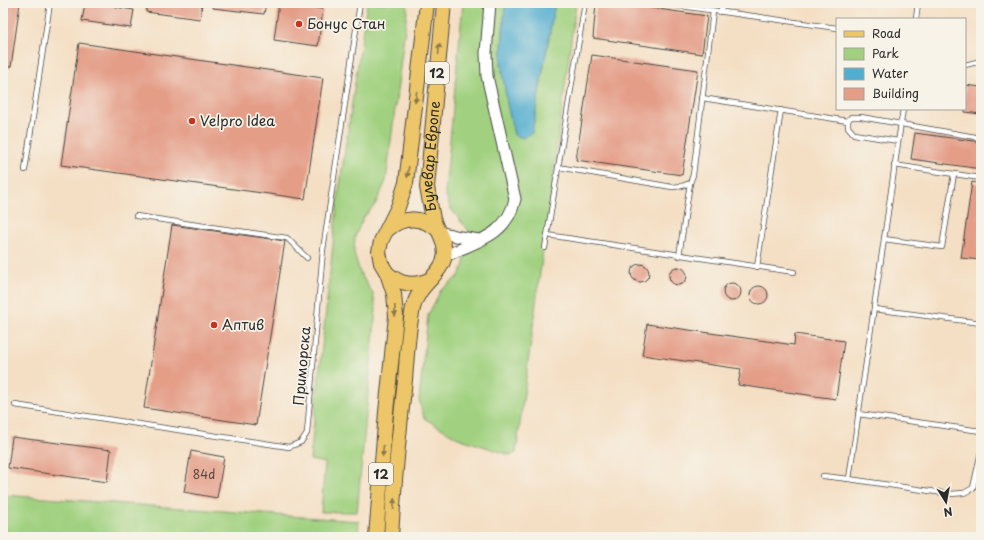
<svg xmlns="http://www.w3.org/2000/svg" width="984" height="540" font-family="'Playpen Sans',sans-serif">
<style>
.green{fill:#a1d180;stroke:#667e56}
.water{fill:#52aed0;stroke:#3e6c7e}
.building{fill:#e49e88}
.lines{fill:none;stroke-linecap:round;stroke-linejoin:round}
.service-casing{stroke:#494642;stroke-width:6}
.tertiary-casing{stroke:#494642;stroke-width:13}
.primary-casing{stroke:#494642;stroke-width:16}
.service{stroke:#fff;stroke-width:4.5}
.tertiary{stroke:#fff;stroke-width:11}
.primary{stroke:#ecc669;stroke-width:14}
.oneway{fill:#8c784a}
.poi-dot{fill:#c8321e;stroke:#f7f3e8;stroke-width:1.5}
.labels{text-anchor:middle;stroke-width:3.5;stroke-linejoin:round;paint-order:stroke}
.number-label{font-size:12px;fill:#594842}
.shield{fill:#f7f3e8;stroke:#686764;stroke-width:1}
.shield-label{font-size:13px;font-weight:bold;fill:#2b2b2b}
.poi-label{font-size:14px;fill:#2b2b2b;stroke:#f7f3e8;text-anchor:start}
.street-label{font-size:14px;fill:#2b2b2b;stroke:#f7f3e8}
</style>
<rect width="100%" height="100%" fill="#f7f3e8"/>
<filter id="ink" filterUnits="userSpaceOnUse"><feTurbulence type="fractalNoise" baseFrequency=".025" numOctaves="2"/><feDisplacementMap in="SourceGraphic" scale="8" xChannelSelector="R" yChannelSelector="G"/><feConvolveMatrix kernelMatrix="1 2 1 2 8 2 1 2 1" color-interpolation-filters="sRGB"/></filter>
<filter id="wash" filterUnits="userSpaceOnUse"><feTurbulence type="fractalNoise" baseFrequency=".012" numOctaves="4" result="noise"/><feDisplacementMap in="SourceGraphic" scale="16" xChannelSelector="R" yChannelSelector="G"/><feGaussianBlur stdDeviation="0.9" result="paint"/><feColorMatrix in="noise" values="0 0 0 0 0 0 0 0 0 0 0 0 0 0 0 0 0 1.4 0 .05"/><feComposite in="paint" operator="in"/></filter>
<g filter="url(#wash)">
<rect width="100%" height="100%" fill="#f4dfc4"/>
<g class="green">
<path d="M367,3H408L386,181L375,205L363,218L355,237L354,253L360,273L373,294L376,309L357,512H321L325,463L310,460L338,197Z"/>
<path d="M463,3H505L501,63L507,104L514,135L532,133L555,3H576L516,453L510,455L458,438L424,418L419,400L428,315L441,290L459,276L464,264L469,231L451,209L445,193Z"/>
<path d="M3,495L359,521L358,537H3Z"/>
</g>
<path class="water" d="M505,3H555L532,133L523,138L514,135L507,104L501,63Z"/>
<g id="blocks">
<g class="building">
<path d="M3,3H20L11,67L3,66Z"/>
<path d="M85,3H116L115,7L134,10L131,28L82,21Z"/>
<path d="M147,3H202L200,19L146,12Z"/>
<path d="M213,3H266L264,14L213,8Z"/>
<path d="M279,3L323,9L318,46L274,40Z"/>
<path d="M596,3H616L707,16L702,54L593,38Z"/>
<path d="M79,43L323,78L305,199L61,165Z"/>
<path d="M592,55L698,70L682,175L576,160Z"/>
<path d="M965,85L981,87V114L965,112Z"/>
<path d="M915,133L981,142V169L911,159Z"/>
<path d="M972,182L981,184V260L961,258Z"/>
<path d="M172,225L285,241L256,425L144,408Z"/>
<circle cx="640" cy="273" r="9"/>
<circle cx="678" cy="276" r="9"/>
<circle cx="732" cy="292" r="9"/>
<circle cx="759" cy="295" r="9"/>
<path d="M647,324L794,345L795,334L844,341L836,399L738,385L741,369L642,355Z"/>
<path d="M12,437L111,450L107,482L8,468Z"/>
<path d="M191,451L224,457L217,498L184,492Z"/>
</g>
</g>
</g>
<g filter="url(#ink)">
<use href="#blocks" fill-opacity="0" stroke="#494642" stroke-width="1"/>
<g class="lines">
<g class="service-casing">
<g id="service">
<path d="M660,3L837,28"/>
<path d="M721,12L722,3"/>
<path d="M916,19L918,3"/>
<path d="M965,65L981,61"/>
<path d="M702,98L848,121"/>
<path d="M903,109L849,479L950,494L964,493L973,488L981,452"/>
<path d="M898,141L854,134L848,127V121L851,117H861L981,138"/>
<path d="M894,165L981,178"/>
<path d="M558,167L672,187L682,186L690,183L693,175L713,11"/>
<path d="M25,170L50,3"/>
<path d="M136,216L287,238L307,258"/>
<path d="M547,235L794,272"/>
<path d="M884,239L942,247L954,174"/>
<path d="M545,248L585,3"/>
<path d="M679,256L690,183"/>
<path d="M757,267L781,110"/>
<path d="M874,309L981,323"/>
<path d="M15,405L289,447L301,442L307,433L323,250L360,3"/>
<path d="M858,414L981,431"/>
<path d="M823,476L849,479"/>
</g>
</g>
<g class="tertiary-casing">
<g id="tertiary">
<path d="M439,232L460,237L479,240"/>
<path d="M445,256C477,241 507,236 515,199L487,76L486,53L490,3"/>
</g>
</g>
<g class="primary-casing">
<g id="primary">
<path id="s1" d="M437,229L433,219L427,187L444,3"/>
<path d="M387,230C403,216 420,216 437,229"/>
<path d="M387,273C401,285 414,287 431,279"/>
<path d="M376,537L386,412L396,316L394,294L387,273L381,263L379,252L381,241L398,207L406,183L427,3"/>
<path d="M391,537C394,485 399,432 405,380C407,356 408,331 413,308C421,274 459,273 439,232"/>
</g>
</g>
<use href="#service" class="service"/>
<use href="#tertiary" class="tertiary"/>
<use href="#primary" class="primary"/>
</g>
<defs><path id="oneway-solid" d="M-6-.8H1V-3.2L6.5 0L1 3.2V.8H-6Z"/></defs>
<g class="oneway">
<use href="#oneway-solid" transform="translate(439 49) rotate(-85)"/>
<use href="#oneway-solid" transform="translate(416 97) rotate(97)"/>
<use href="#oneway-solid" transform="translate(408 172) rotate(97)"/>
<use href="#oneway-solid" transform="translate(395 311) rotate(88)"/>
<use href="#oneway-solid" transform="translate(383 451) rotate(95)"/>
<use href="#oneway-solid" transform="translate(394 504) rotate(-86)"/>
</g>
</g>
<g class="poi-dot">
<circle cx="299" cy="24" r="4"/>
<circle cx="192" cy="121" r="4"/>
<circle cx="214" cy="325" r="4"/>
</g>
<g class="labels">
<g class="number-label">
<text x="204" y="479">84d</text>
</g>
<g class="shield">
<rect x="425" y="62" width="24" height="22" rx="3"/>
<rect x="369" y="463" width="24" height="22" rx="3"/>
</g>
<g class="shield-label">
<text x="437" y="78">12</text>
<text x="381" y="479">12</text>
</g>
<g class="poi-label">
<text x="307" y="29">Бонус Стан</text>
<text x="200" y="126">Velpro Idea</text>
<text x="222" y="330">Аптив</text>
</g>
<g class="street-label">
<text dy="5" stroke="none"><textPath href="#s1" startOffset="74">Булевар Европе</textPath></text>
<text transform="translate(302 366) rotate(-85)" y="5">Приморска</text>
</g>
</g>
<rect width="984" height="540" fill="none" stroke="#f7f3e8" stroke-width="16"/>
<rect x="836" y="18" width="130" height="92" fill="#f7f3e8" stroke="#a5a39c"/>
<rect x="844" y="31" width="20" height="6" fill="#ecc669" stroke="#a5a39c"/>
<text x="872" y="38" font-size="12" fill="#2b2b2b">Road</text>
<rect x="844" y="48" width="20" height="12" fill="#a1d180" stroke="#a5a39c"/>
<text x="872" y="58" font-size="12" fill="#2b2b2b">Park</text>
<rect x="844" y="68" width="20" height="12" fill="#52aed0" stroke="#a5a39c"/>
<text x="872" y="78" font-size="12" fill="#2b2b2b">Water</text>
<rect x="844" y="88" width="20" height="12" fill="#e49e88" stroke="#a5a39c"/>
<text x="872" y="98" font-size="12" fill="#2b2b2b">Building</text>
<g transform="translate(946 502) rotate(169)" stroke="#f7f3e8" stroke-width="3" paint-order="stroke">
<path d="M0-3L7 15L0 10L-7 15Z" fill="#2b2b2b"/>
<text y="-6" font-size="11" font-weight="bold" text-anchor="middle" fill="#2b2b2b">N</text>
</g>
</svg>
